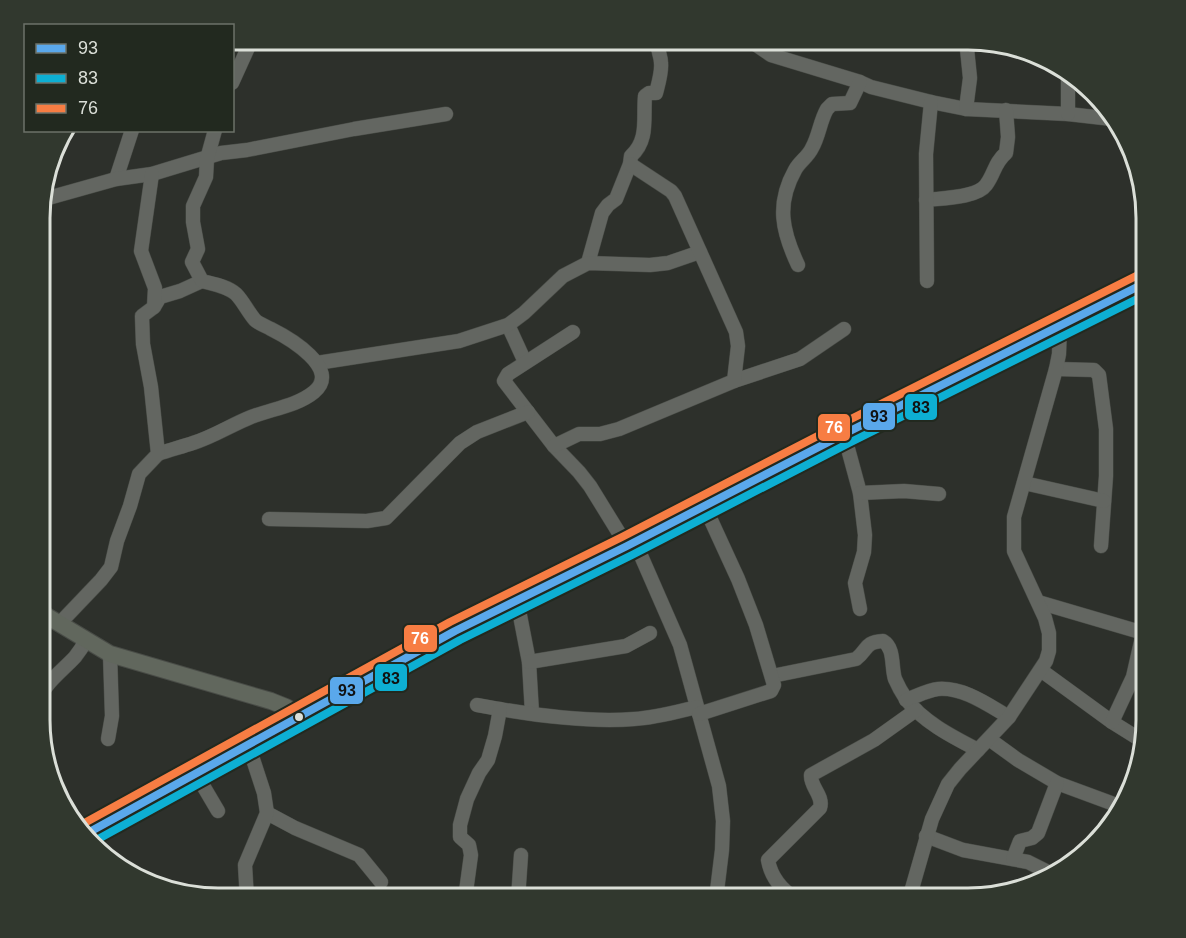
<svg xmlns="http://www.w3.org/2000/svg" width="1186" height="938" font-family="Arial,sans-serif">
<style>
.lines{fill:none;stroke-linecap:round;stroke-linejoin:round}
.minor-casing{stroke:#494c47;stroke-width:15}
.major-casing{stroke:#494c47;stroke-width:18}
.minor{stroke:#636661;stroke-width:14}
.major{stroke:#61675d;stroke-width:16}
.bus-1-casing{stroke:#22291f;stroke-width:12}
.bus-2-casing{stroke:#22291f;stroke-width:12}
.bus-3-casing{stroke:#22291f;stroke-width:12}
.bus-1{stroke:#5aa8eb;stroke-width:8}
.bus-2{stroke:#0dafd3;stroke-width:8}
.bus-3{stroke:#f77d43;stroke-width:8}
.bus-dot{fill:#dbdfd8;stroke:#22291f;stroke-width:2}
.rim{fill:none;stroke:#dbdfd8;stroke-width:3}
.line-badge{stroke:#22291f;stroke-width:2}
.badge-label{font-size:16px;text-anchor:middle;font-weight:bold;fill:#fff}
.pale-badge-label{font-size:16px;text-anchor:middle;font-weight:bold;fill:#111}
</style>
<rect width="100%" height="100%" fill="#2d302b"/>
<g class="lines">
<g class="minor-casing">
<g id="minor">
<path d="M736,39L755,44L771,55L860,82L871,87L931,102L966,109L1068,114L1112,119"/>
<path d="M966,39L970,78L966,109"/>
<path d="M1068,72V114"/>
<path d="M232,83L252,39"/>
<path d="M116,179L132,130"/>
<path d="M41,200L116,179L152,174L221,153L247,150L354,129L446,114"/>
<path d="M926,200C941,198 977,198 986,185C995,173 994,163 1006,153L1008,137L1006,110"/>
<path d="M588,263L602,213L608,205L616,199L630,164L631,156C649,140 643,118 645,96L649,93H656C658,85 662,72 661,63C661,55 657,51 657,39"/>
<path d="M798,265C782,231 776,204 795,170C799,162 808,157 812,148C819,136 820,121 827,109L832,104L850,103L860,82"/>
<path d="M927,281L926,154L931,102"/>
<path d="M154,307L160,297L180,291L202,281"/>
<path d="M508,325L525,362"/>
<path d="M573,332L508,374L504,381L554,446L579,472L590,486L627,546"/>
<path d="M317,363L459,341L508,325L524,313L563,276L588,263L650,265L668,263L700,252"/>
<path d="M1056,369L1094,370L1099,375L1106,429V476L1101,546"/>
<path d="M734,381L800,359L844,329"/>
<path d="M844,434L860,493L865,535L864,552L855,583L860,609"/>
<path d="M554,446L579,434H600L619,429L734,381L738,346L736,332L675,196L671,191L630,164"/>
<path d="M158,454C169,450 181,447 193,443C213,437 231,425 251,417C271,409 297,406 314,392C342,369 289,338 271,329C266,326 259,324 255,320C248,312 243,301 236,294C227,286 213,284 202,281L192,262L198,249L193,222V206L206,177L207,159L215,130"/>
<path d="M1024,483L1104,501"/>
<path d="M860,493L904,491L939,494"/>
<path d="M269,519L367,521L386,518L460,443L477,432L528,412"/>
<path d="M635,542L680,645L719,786L723,821L722,850L716,899"/>
<path d="M517,600L529,662L532,713"/>
<path d="M1038,602L1147,634"/>
<path d="M60,623L101,580L111,567L117,541L130,506L139,474L158,454L151,387L143,344L142,316L154,307L155,288L141,251L152,174"/>
<path d="M529,662L626,646L650,633"/>
<path d="M1042,671L1112,722L1144,742"/>
<path d="M772,676L856,659C868,650 864,642 883,641C895,648 891,667 895,679C898,686 902,693 906,699C923,722 953,737 978,750"/>
<path d="M39,699C46,682 63,670 75,657C79,652 83,646 86,640"/>
<path d="M906,700C917,696 928,690 938,689C964,687 988,705 1009,717"/>
<path d="M477,705C525,714 585,723 634,719C655,718 676,712 697,707"/>
<path d="M699,714L771,691L774,685L756,625L738,579L704,505"/>
<path d="M1112,722L1133,677L1143,633"/>
<path d="M108,739L112,716L110,654"/>
<path d="M989,739L1018,760L1057,783L1122,807"/>
<path d="M49,770L72,819"/>
<path d="M195,772L218,811"/>
<path d="M267,813L295,828L359,855L381,882"/>
<path d="M926,836L963,850L1028,862L1052,874"/>
<path d="M1013,859L1020,841L1032,838L1038,833L1057,783"/>
<path d="M247,899L245,865L267,813L264,793L248,744"/>
<path d="M465,899L471,855L469,845L460,837V825L467,799L479,773L488,760L495,736L500,709"/>
<path d="M518,899L521,855"/>
<path d="M796,899C782,890 771,877 768,860L820,808C824,796 810,787 811,775L874,740L916,710"/>
<path d="M909,899L932,819L948,784L960,769L1009,717L1046,661L1049,651V633L1045,618L1014,551V517L1056,369L1059,354L1060,325"/>
</g>
</g>
<g class="major-casing">
<g id="major">
<path d="M40,612L110,654L271,701L286,707L299,717"/>
<path d="M84,835L455,631L627,546L844,434L1147,282"/>
</g>
</g>
<use href="#minor" class="minor"/>
<use href="#major" class="major"/>
<g class="bus-1-casing">
<path id="bus-1" d="M84,835L455,631L627,546L844,434L1147,282"/>
</g>
<g class="bus-2-casing">
<path id="bus-2" d="M91,843L460,640L632,555L849,443L1147,294"/>
</g>
<g class="bus-3-casing">
<path id="bus-3" d="M79,826L450,622L622,537L839,425L1142,273"/>
</g>
<use href="#bus-1" class="bus-1"/>
<use href="#bus-2" class="bus-2"/>
<use href="#bus-3" class="bus-3"/>
</g>
<circle class="bus-dot" cx="299" cy="717" r="5"/>
<path d="M0 0H1186V938H0ZM218 50H968A168 168 0 0 1 1136 218V720A168 168 0 0 1 968 888H218A168 168 0 0 1 50 720V218A168 168 0 0 1 218 50Z" fill="#31382e" fill-rule="evenodd"/>
<path class="rim" d="M218 50H968A168 168 0 0 1 1136 218V720A168 168 0 0 1 968 888H218A168 168 0 0 1 50 720V218A168 168 0 0 1 218 50Z"/>
<g class="line-badge">
<rect x="904" y="393" width="34" height="28" rx="6" fill="#0dafd3"/>
<rect x="862" y="402" width="34" height="29" rx="6" fill="#5aa8eb"/>
<rect x="817" y="413" width="34" height="29" rx="6" fill="#f77d43"/>
<rect x="403" y="624" width="35" height="29" rx="6" fill="#f77d43"/>
<rect x="374" y="663" width="34" height="29" rx="6" fill="#0dafd3"/>
<rect x="329" y="676" width="35" height="29" rx="6" fill="#5aa8eb"/>
</g>
<g class="badge-label">
<text x="834" y="433">76</text>
<text x="420" y="644">76</text>
</g>
<g class="pale-badge-label">
<text x="921" y="413">83</text>
<text x="879" y="422">93</text>
<text x="391" y="684">83</text>
<text x="347" y="696">93</text>
</g>
<rect x="24" y="24" width="210" height="108" fill="#22291f" stroke="#6c7269" stroke-width="1.5"/>
<rect x="36" y="44" width="30" height="9" fill="#5aa8eb" stroke="#6c7269" stroke-width="1.5"/>
<text x="78" y="54" font-size="18" fill="#dbdfd8">93</text>
<rect x="36" y="74" width="30" height="9" fill="#0dafd3" stroke="#6c7269" stroke-width="1.5"/>
<text x="78" y="84" font-size="18" fill="#dbdfd8">83</text>
<rect x="36" y="104" width="30" height="9" fill="#f77d43" stroke="#6c7269" stroke-width="1.5"/>
<text x="78" y="114" font-size="18" fill="#dbdfd8">76</text>
</svg>
